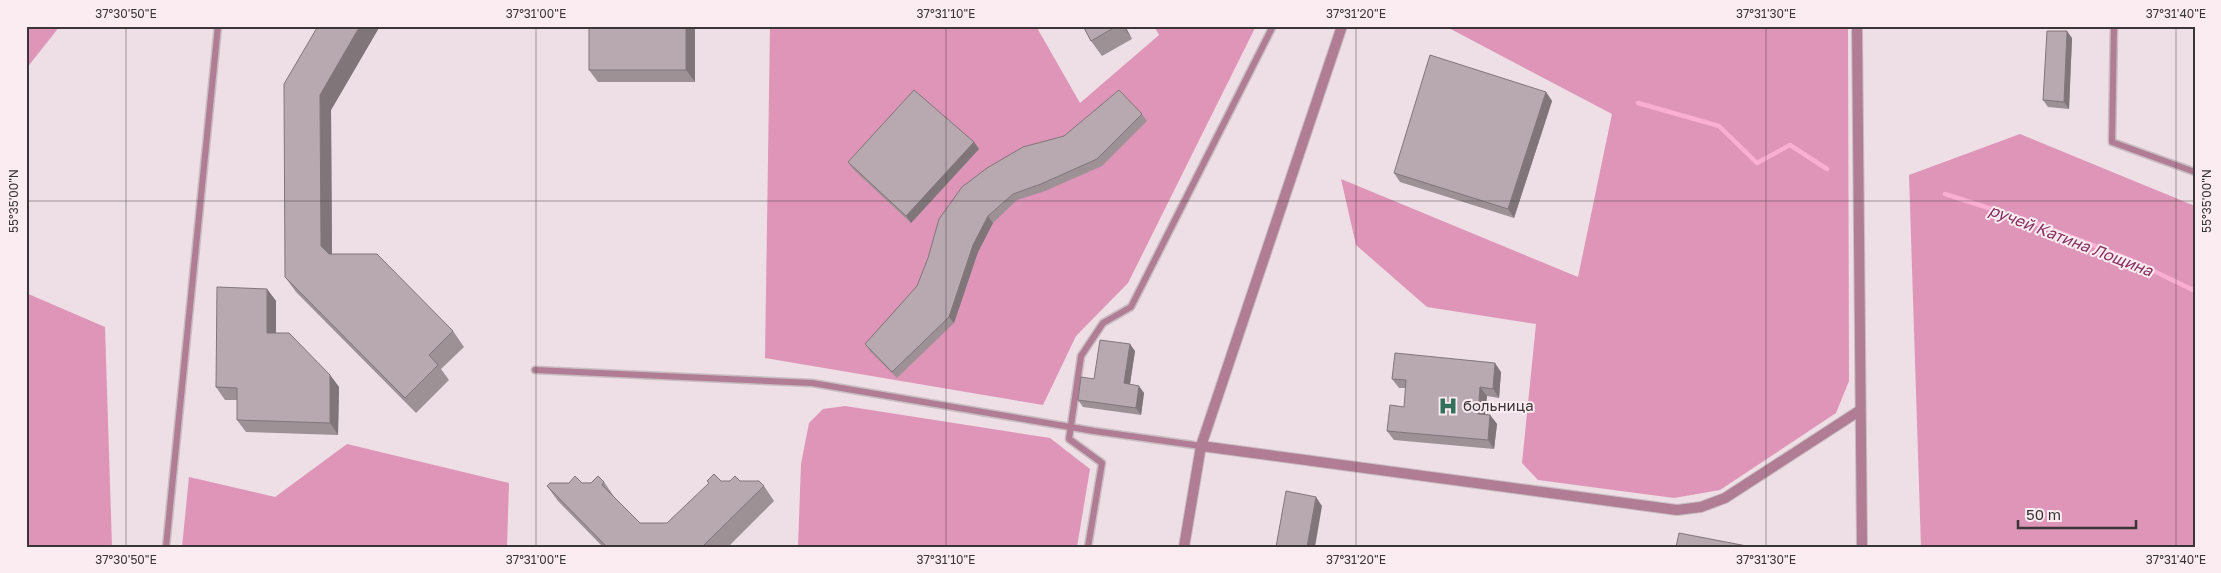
<svg xmlns="http://www.w3.org/2000/svg" width="2221" height="573" font-family="'Golos Text',sans-serif">
<style>
.forest{fill:#de95b8}
.lines{fill:none;stroke-linecap:round;stroke-linejoin:round}
.stream{stroke:#faafd2;stroke-width:4.5}
.service-casing{stroke:#c9bdc2;stroke-width:9}
.minor-casing{stroke:#c9bdc2;stroke-width:12}
.service{stroke:#b07d94;stroke-width:6}
.minor{stroke:#b07d94;stroke-width:10}
.wall{fill:#9d9196}
.shaded-wall{fill:#80767a}
.building{fill:#b7a9af;stroke:#80767a}
.ticks{fill:none;stroke:#3a3537;stroke-width:1;stroke-opacity:0.45}
.labels{text-anchor:middle;stroke-width:4;stroke-linejoin:round;paint-order:stroke}
.poi-label{font-size:15px;fill:#3a3537;stroke:#fbecf2;text-anchor:start}
.water-label{font-size:16px;font-style:italic;fill:#85305e;stroke:#fbecf2}
.neatline{fill:none;stroke:#3a3537;stroke-width:2}
.ticks-label{font-size:12px;text-anchor:middle;fill:#3a3537}
</style>
<rect width="100%" height="100%" fill="#eddfe5"/>
<g class="forest">
<path d="M26,26H60L26,69Z"/>
<path d="M770,26H1036L1080,103L1159,35L1154,26H1256L1128,283L1076,336L1043,405L765,358Z"/>
<path d="M1445,26H1848L1849,381L1836,413L1720,490L1674,498L1538,480L1522,463L1536,324L1427,307L1356,245L1341,179L1578,277L1612,114Z"/>
<path d="M2020,134L2195,206V547H1921L1909,175Z"/>
<path d="M26,293L105,327L112,547H26Z"/>
<path d="M845,406L1050,438L1090,469L1077,547H798L801,464L809,423L823,409Z"/>
<path d="M347,444L509,483L507,547H182L189,477L275,497Z"/>
</g>
<g class="lines">
<g class="stream">
<path d="M1638,103L1719,126L1757,163L1790,145L1827,169"/>
<path d="M1945,194L2038,224L2129,259L2195,291"/>
</g>
<g class="service-casing">
<g id="service">
<path d="M2114,26L2112,142L2195,172"/>
<path d="M535,370L812,383L1094,431L1201,446"/>
<path d="M166,547L218,26"/>
<path d="M1088,547L1102,463L1069,439L1081,356L1103,323L1131,307L1273,26"/>
</g>
</g>
<g class="minor-casing">
<g id="minor">
<path d="M1857,26L1862,547"/>
<path d="M1201,446L1677,510L1701,507L1725,498L1859,411"/>
<path d="M1184,547L1201,446L1342,26"/>
</g>
</g>
<use href="#service" class="service"/>
<use href="#minor" class="minor"/>
</g>
<g class="wall">
<path d="M318,26H380L331,110L332,254L453,331L464,347L441,369L449,380L416,413L296,292L285,277Z"/>
<path d="M589,26H695V82H598L589,70Z"/>
<path d="M1083,26H1125L1132,39L1102,56L1091,41Z"/>
<path d="M2072,38L2069,109L2048,107L2043,100Z"/>
<path d="M1546,92L1552,101L1514,218L1400,182L1394,173Z"/>
<path d="M1142,114L1147,121L1102,166L1045,191L1017,200L993,223L978,252L954,323L897,378L870,351L865,344L917,286L1064,136Z"/>
<path d="M974,142L979,149L911,223L853,169L848,162Z"/>
<path d="M267,289L276,301V333L330,375L339,387L338,435L246,432L237,420V400H225L216,387Z"/>
<path d="M1135,351L1130,384L1144,393L1141,415L1083,407L1078,400Z"/>
<path d="M1501,372L1499,398L1487,396L1485,414L1490,415L1497,424L1494,449L1394,440L1387,431L1404,407L1406,388H1399L1392,379Z"/>
<path d="M721,481H740L764,486L774,501L728,547H603L558,501L547,486L582,483L604,482L615,498L640,523H667Z"/>
</g>
<g class="shaded-wall">
<path d="M360,26H380L331,110L332,261L321,246L320,95Z"/>
<path d="M686,26H695V82L686,70Z"/>
<path d="M1123,26H1125L1132,39Z"/>
<path d="M2067,31L2072,38L2069,109L2064,102Z"/>
<path d="M1546,92L1552,101L1514,218L1508,209Z"/>
<path d="M974,142L979,149L911,223L906,216Z"/>
<path d="M988,216L993,223L978,252L954,323L949,317L973,245Z"/>
<path d="M267,289L276,301V345L267,333Z"/>
<path d="M1130,344L1135,351L1129,390L1124,383Z"/>
<path d="M1495,363L1501,372L1499,398L1493,389Z"/>
<path d="M330,375L339,387L338,435L330,423Z"/>
<path d="M1139,386L1144,393L1141,415L1136,408Z"/>
<path d="M1480,387L1487,396L1484,423L1478,414Z"/>
<path d="M1490,415L1497,424L1494,449L1488,440Z"/>
<path d="M1316,497L1322,506L1315,547H1307Z"/>
</g>
<g class="building">
<path d="M318,26H360L320,95L321,246L329,254H377L453,331L429,355L438,365L405,398L285,277L284,84Z"/>
<rect x="589" y="26" width="97" height="44"/>
<path d="M1083,26H1117L1091,41Z"/>
<path d="M2047,31H2067L2064,102L2043,100Z"/>
<path d="M1430,55L1546,92L1508,209L1394,173Z"/>
<path d="M914,90L974,142L906,216L848,162Z"/>
<path d="M1119,90L1142,114L1097,159L1041,184L1013,194L988,216L973,245L949,317L892,372L865,344L917,286L928,258L939,219L962,187L987,168L1023,147L1064,136Z"/>
<path d="M217,287L267,289V333H289L330,375V423L237,420V388L216,387Z"/>
<path d="M1100,340L1130,344L1124,383L1139,386L1136,408L1078,400L1081,377L1094,379Z"/>
<path d="M1395,353L1495,363L1493,389L1480,387L1478,414L1490,415L1488,440L1387,431L1390,405L1404,407L1406,380L1392,379Z"/>
<path d="M714,474L721,481H730L735,476L740,481H759L764,486L702,547H607L547,486L550,483H569L575,476L582,483H591L598,476L604,482L602,485L640,523H667L709,483L707,481Z"/>
<path d="M1286,491L1316,497L1307,547H1276Z"/>
<path d="M1679,533L1752,547H1676Z"/>
</g>
<path class="ticks" d="M126,26V547M536,26V547M946,26V547M1356,26V547M1766,26V547M2176,26V547M26,201H2195"/>
<defs>
<g id="hospital-bare" transform="scale(1.5)"><path d="M-5-5h3v3.5h4V-5h3V5h-3V1.5h-4V5h-3Z" fill="#34715d" stroke="#fbecf2" stroke-width="2.5" paint-order="stroke"/></g>
</defs>
<g fill-rule="evenodd">
<use href="#hospital-bare" x="1448" y="406"/>
</g>
<g class="labels">
<g class="poi-label">
<text x="1463" y="411">больница</text>
</g>
<g class="water-label">
<text transform="translate(2071 240) rotate(21)" y="6">ручей Катина Лощина</text>
</g>
</g>
<rect width="2221" height="573" fill="none" stroke="#fbecf2" stroke-width="55"/>
<path d="M2018 520v8h118v-8" fill="none" stroke="#3a3537" stroke-width="2.5"/>
<text x="2026" y="520" font-size="15" fill="#3a3537" stroke="#fbecf2" stroke-width="4" paint-order="stroke">50 m</text>
<rect x="28" y="28" width="2166" height="518" class="neatline"/>
<g class="ticks-label">
<text x="126" y="18">37°30'50"E</text>
<text x="536" y="18">37°31'00"E</text>
<text x="946" y="18">37°31'10"E</text>
<text x="1356" y="18">37°31'20"E</text>
<text x="1766" y="18">37°31'30"E</text>
<text x="2176" y="18">37°31'40"E</text>
<text transform="translate(14 201) rotate(-90)" y="4">55°35'00"N</text>
<text transform="translate(2207 201) rotate(-90)" y="4">55°35'00"N</text>
<text x="126" y="564">37°30'50"E</text>
<text x="536" y="564">37°31'00"E</text>
<text x="946" y="564">37°31'10"E</text>
<text x="1356" y="564">37°31'20"E</text>
<text x="1766" y="564">37°31'30"E</text>
<text x="2176" y="564">37°31'40"E</text>
</g>
</svg>
